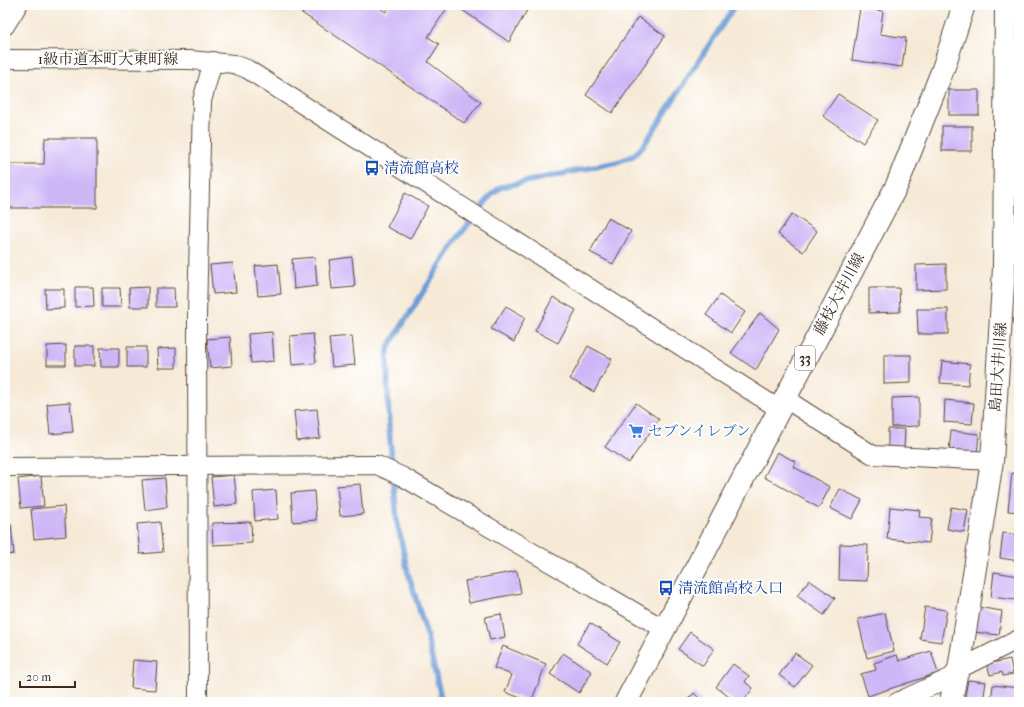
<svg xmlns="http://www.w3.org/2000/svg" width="1024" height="707" font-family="'IM FELL French Canon','Noto Serif JP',serif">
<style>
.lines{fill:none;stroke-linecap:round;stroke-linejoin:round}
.stream{stroke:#6c9dd6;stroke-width:5.5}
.building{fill:#cdb7f7}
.minor-casing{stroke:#57473a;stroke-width:20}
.major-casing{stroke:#57473a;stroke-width:24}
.minor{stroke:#fff;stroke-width:18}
.major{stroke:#fff;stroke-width:22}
.labels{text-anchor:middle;stroke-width:4;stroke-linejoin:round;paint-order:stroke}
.shield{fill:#fff;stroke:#766a62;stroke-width:1}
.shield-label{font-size:14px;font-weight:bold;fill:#3b2a1e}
.street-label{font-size:15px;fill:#3b2a1e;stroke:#fff}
.transit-label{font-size:15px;fill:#164399;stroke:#fff;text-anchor:start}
.shop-label{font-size:15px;fill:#366cbe;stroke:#fff;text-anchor:start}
</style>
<rect width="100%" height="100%" fill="#fff"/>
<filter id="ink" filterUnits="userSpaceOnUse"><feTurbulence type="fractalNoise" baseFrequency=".025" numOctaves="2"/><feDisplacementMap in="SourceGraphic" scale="8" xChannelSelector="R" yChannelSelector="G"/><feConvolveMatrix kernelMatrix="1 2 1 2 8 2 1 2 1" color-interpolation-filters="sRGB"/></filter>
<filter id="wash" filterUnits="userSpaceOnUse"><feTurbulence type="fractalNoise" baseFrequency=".012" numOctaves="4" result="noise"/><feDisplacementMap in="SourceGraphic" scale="16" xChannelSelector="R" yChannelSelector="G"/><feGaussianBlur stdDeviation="0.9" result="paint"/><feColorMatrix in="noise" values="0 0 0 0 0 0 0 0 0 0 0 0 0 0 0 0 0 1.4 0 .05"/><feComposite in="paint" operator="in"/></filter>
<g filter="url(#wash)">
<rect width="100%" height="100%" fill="#f6ead7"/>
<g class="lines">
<path class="stream" d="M442,702L425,628L408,573L397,521L389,428L387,357L389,346L456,240L492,194L501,187L617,162L633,156L644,145L735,5"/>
</g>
<g id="blocks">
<g class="building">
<path d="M290,5H375L386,12L390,5H442L447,8L428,37L439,44L428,62L481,102L464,123Z"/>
<path d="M455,5H530L509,42Z"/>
<path d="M860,8L883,11L880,34L906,38L902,67L852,60Z"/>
<path d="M638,17L665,36L612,113L586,95Z"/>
<rect x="949" y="90" width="30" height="25"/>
<path d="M838,94L878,120L863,143L823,116Z"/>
<rect x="942" y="126" width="30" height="25"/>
<path d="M45,138H97V208H5V164H44Z"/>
<path d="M405,193L428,206L410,239L387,227Z"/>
<path d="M792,214L817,231L803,252L778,234Z"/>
<path d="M608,218L631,231L613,264L590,252Z"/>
<path d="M315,257L317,286L294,289L292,259Z"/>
<path d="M352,257L355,287L332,289L329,260Z"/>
<path d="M233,263L236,292L213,294L210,265Z"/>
<path d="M278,264L281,294L258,296L255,266Z"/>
<path d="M946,264V289L916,290V265Z"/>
<path d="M75,287H93L94,306L75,307Z"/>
<path d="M148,287V307H130L129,288Z"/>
<path d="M102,288H120L121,307H102Z"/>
<path d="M156,288H174L175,307H156Z"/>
<path d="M869,288H899L900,312L869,313Z"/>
<path d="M45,289H64V308L46,309Z"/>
<path d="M1017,294H1019V306H1018Z"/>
<path d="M720,295L745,312L731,333L706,315Z"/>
<path d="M553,297L576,310L558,343L535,331Z"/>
<path d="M506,306L525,317L514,342L491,329Z"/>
<path d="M917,309H948V334H918Z"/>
<path d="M760,313L779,329L756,370L731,353Z"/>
<path d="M272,332L274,361L251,363L248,334Z"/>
<path d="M313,334L316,363L292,365L290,336Z"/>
<path d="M352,336L355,365L332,367L329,338Z"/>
<path d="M230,337L232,366L210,368L207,339Z"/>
<path d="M66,345V365H47V346Z"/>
<rect x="75" y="346" width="19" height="20"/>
<path d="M588,346L612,359L594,392L570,379Z"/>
<rect x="127" y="347" width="19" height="20"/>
<path d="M100,348H119V367H101Z"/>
<path d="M176,348V368H158L157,349Z"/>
<path d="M884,355H911V383L884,384Z"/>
<path d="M942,361L970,364L968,385L940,383Z"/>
<path d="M919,397V426L892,427V398Z"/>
<path d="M945,400L974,403L972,424L944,422Z"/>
<path d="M70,402L73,432L50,434L47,404Z"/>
<path d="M636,403L659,419L629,463L605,447Z"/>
<path d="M317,409L320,438L297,441L294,411Z"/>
<path d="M888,429H905L904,449L888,448Z"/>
<path d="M951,431L979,434L977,456L949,453Z"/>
<path d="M777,452L796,462L794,467L830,487L819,508L764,477Z"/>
<path d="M1012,473L1019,474V512L1008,511Z"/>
<path d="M234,475L237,504L214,507L211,477Z"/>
<path d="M41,476L44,506L21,508L18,479Z"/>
<path d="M165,478L167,507L145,510L142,480Z"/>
<path d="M360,484L363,514L340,516L337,486Z"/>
<path d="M5,489L8,511L5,512Z"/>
<path d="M840,489L862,500L852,519L830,508Z"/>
<path d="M276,490L278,519L255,521L253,492Z"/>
<path d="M314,491L316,520L293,522L291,493Z"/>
<path d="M64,506L66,536L34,539L31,509Z"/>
<path d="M890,507L920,510L919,517L932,518L929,543L887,539Z"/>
<path d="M951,507L968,510L964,532L947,529Z"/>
<path d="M160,522L163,552L140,554L137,524Z"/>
<path d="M251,522L252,543L213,545L212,523Z"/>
<path d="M11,524L14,554L5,555V525Z"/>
<path d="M1003,533L1019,535V561L1000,558Z"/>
<path d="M840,544L868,545L867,581L839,580Z"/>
<path d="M517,571L521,593L469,603L465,581Z"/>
<path d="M994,572L1019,576L1016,600L991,597Z"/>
<path d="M809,580L835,598L824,615L797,596Z"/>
<path d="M925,607L947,610L941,642L920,639Z"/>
<path d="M977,607L1002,611L999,635L974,632Z"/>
<path d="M885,613L894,651L867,658L858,619Z"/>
<path d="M501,614L505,637L490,640L485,617Z"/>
<path d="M590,623L620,642L607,663L577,644Z"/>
<path d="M690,632L714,649L703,666L678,649Z"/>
<path d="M503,646L546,664L531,702L505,692L512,675L494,668Z"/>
<path d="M931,651L938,673L868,696L861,674L876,670L874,663L897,655L899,661Z"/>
<path d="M563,653L592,672L579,693L550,674Z"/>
<path d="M795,653L812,665L795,687L779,675Z"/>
<path d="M1010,659L1013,674L1003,676L1002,672L990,675L987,664Z"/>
<path d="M133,660L157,662L155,690L131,688Z"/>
<path d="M733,664L749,676L745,682L753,688L743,702H736L716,687Z"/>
<path d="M968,680L986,682L983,702H964Z"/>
<path d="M993,685L1018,688L1016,702H991Z"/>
<path d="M694,693L703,702H685Z"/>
</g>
</g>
</g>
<g filter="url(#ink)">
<use href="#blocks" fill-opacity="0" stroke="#57473a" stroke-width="1"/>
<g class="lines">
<g class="minor-casing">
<g id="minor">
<path d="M5,26L18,5"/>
<path d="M5,59L190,60L234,64L247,69L779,409"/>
<path d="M784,398L873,455L992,461"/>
<path d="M5,467L377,465L403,477L664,629"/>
<path d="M959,669L1019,639"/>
<path d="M198,702L197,316L202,101L213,61"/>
<path d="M897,702L956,675"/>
</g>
</g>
<g class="major-casing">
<g id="major">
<path d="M626,702L897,185L943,69L964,5"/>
<path d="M951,702L956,675L959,669L992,461L1004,268L1006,5"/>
</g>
</g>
<use href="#minor" class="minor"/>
<use href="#major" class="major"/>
</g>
</g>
<defs>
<g id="bus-bare" transform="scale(1.2)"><path d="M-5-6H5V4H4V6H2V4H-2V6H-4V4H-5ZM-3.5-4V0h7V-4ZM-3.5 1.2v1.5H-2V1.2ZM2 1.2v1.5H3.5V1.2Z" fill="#1a4fb4" stroke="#fff" stroke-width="2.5" paint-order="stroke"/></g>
<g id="supermarket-bare" transform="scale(1.2)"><path d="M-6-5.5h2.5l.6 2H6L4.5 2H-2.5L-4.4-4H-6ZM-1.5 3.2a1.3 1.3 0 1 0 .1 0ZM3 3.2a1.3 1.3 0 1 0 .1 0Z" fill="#3f7fe0" stroke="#fff" stroke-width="2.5" paint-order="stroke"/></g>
</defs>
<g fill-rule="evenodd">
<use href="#bus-bare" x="372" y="168"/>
<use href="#supermarket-bare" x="636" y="431"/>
<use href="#bus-bare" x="666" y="588"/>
</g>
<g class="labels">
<rect class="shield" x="795" y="346" width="20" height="24" rx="3"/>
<g class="shield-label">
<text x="805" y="363">33</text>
</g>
<g class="street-label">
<text x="108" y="64">1級市道本町大東町線</text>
<text transform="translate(839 294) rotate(-62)" y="5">藤枝大井川線</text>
<text transform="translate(998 367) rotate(-86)" y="5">島田大井川線</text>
</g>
<g class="transit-label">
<text x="384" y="173">清流館高校</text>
<text x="678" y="593">清流館高校入口</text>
</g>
<g class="shop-label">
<text x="648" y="436">セブンイレブン</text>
</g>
</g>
<rect width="1024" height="707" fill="none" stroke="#fff" stroke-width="20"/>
<path d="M20 681v6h55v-6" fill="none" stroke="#3b2a1e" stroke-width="2"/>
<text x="26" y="681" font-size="12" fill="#3b2a1e" stroke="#ffffff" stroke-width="3" paint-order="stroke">20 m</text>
</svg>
